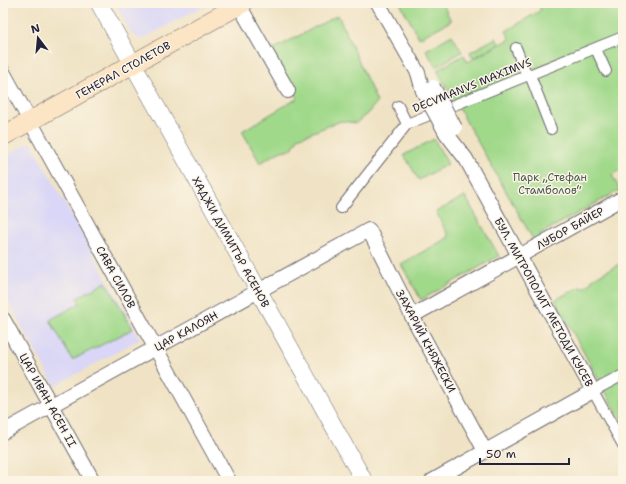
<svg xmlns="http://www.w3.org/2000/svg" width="626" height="484" font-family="'Shantell Sans',sans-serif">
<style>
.built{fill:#d9d6f7}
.green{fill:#a1d98b;stroke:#627e63}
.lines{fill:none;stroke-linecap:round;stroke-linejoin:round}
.pedestrian-casing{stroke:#6a666b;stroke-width:12}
.minor-casing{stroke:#6a666b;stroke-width:16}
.tertiary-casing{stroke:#6a666b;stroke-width:18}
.secondary-casing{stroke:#6a666b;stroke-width:20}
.pedestrian{stroke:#fff;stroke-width:10}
.minor{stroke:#fff;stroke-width:14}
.tertiary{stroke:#fff;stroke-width:17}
.secondary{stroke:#fce5c4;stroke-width:19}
.minor-bridge-casing{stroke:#6a666b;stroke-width:16;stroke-linecap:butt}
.minor-bridge{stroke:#fff;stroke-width:14}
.labels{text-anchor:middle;stroke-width:3;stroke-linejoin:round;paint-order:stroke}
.street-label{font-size:11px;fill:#22223b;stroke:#fcf5e5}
.park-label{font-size:11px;fill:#485953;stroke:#fcf5e5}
</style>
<rect width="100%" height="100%" fill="#fcf5e5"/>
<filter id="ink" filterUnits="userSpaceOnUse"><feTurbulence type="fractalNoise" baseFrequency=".025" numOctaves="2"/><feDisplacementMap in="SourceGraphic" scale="8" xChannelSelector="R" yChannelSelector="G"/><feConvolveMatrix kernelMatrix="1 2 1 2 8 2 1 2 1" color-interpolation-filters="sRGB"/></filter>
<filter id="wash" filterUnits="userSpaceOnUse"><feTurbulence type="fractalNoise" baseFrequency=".012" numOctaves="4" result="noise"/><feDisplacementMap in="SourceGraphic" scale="16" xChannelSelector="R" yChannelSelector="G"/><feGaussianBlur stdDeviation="0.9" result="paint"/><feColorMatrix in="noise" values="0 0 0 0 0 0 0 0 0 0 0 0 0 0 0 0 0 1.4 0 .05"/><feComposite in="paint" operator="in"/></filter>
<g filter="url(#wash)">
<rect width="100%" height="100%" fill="#f0e3c5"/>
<g class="built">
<path d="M115,3H208L141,40L132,34Z"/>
<path d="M31,142L140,339L55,386L3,292V157Z"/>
</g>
<g class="green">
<path d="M400,3H442L451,21L419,38Z"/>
<path d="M543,3H623V168L612,175L620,190L540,234V238L534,241L437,70L464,55L468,62L510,39L506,31L541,10L539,6Z"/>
<path d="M338,15L377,102L368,113L356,123L341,121L298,138L292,149L281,151L260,163L242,131L298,98L272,50Z"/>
<path d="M452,35L462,52L436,67L426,50Z"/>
<path d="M496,38L499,44L473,58L470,52Z"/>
<path d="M434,139L448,164L419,180L404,155Z"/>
<path d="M465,196L499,256L421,300L401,264L449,237L436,212Z"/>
<path d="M623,262V424L555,300L579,287L583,288L590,284L592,279Z"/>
<path d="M106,282L133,329L72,360L50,320L80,303L77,298Z"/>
</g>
</g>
<g filter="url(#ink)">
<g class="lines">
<g class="pedestrian-casing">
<g id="pedestrian">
<path d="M516,48L527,76"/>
<path d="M596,49L606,71"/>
<path d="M530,75L551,129"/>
<path d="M398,106L407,124"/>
<path d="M341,208L407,124L623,37"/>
<path d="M623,375L593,391L623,445"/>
</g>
</g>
<g class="minor-casing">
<g id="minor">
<path d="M378,3L418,73L423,91"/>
<path d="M239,5L288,91"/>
<path d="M3,72L229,481"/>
<path d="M412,316L623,198"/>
<path d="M3,319L93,481"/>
<path d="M3,432L369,230L412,316L485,451"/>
<path d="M432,481L593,391L466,159L446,133"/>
</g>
</g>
<g class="tertiary-casing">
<path id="tertiary" d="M99,3L364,481"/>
</g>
<g class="secondary-casing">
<path id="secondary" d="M3,136L243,3"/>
</g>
<use href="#pedestrian" class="pedestrian"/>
<use href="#minor" class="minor"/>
<use href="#tertiary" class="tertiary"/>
<use href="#secondary" class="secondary"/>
<g class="minor-bridge-casing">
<g id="minor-bridge">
<path d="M433,87L455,128"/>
<path d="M423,91L446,133"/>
</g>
</g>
<use href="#minor-bridge" class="minor-bridge"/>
</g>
</g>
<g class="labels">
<g class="street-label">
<text transform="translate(123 70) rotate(-29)" y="4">ГЕНЕРАЛ СТОЛЕТОВ</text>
<text transform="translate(472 85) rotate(-22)" y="4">DECVMANVS MAXIMVS</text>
<text transform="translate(570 228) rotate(-29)" y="4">ЛУБОР БАЙЕР</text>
<text transform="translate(231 242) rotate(61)" y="4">ХАДЖИ ДИМИТЪР АСЕНОВ</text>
<text transform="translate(116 277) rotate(61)" y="4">САВА СИЛОВ</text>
<text transform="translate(544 302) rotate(61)" y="4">БУЛ. МИТРОПОЛИТ МЕТОДИ КУСЕВ</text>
<text transform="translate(186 331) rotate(-29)" y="4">ЦАР КАЛОЯН</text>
<text transform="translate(426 341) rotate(62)" y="4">ЗАХАРИЙ КНЯЖЕСКИ</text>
<text transform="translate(48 400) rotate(61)" y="4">ЦАР ИВАН АСЕН II</text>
</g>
<g class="park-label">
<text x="550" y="181">Парк „Стефан<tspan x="550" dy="13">Стамболов“</tspan></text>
</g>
</g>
<rect width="626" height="484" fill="none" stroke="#fcf5e5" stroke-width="16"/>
<g transform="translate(38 38) rotate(344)" stroke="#fcf5e5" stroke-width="3" paint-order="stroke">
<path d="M0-3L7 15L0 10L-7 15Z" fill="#22223b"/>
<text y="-6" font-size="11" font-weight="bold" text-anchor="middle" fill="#22223b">N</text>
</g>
<path d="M480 458v6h89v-6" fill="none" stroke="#22223b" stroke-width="2"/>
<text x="486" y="458" font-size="12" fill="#22223b" stroke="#fcf5e5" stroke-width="3" paint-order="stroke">50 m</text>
</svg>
